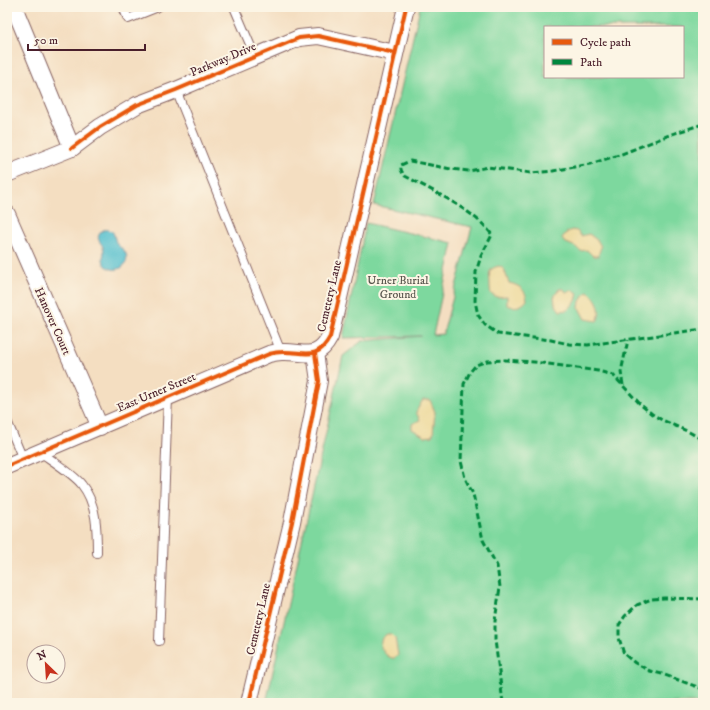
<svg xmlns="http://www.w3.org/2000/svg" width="710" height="710" font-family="'IM FELL DW Pica',serif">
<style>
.green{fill:#7dd89e;stroke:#647c64;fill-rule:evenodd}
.sand{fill:#eeda9e;stroke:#9c7c64}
.water{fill:#55c0cf;stroke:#50707d}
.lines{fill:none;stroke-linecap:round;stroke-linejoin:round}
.lane-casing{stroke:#866260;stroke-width:10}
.street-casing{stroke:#866260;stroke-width:18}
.lane{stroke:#fff;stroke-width:8}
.street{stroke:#fff;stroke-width:16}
.quiet{stroke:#00873e;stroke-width:3;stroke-dasharray:6 3;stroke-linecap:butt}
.cycleway-casing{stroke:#fcf5e5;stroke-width:6}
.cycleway{stroke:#e8590c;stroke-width:4}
.labels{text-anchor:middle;stroke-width:4;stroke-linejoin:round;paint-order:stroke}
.street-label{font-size:12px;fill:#4a1f2b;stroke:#fcf5e5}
.park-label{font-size:12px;fill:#59564e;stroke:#fcf5e5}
</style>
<rect width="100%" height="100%" fill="#fcf5e5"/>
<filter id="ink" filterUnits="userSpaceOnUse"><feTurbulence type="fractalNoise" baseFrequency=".025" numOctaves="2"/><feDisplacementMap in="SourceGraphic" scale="8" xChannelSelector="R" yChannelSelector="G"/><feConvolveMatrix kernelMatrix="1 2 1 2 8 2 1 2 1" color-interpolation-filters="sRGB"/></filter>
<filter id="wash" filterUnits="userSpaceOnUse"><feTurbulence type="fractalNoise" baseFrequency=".012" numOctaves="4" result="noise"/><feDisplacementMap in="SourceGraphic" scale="16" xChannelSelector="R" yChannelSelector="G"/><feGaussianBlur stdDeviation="0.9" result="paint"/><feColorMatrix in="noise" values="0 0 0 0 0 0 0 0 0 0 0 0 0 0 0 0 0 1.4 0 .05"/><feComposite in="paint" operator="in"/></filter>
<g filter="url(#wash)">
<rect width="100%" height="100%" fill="#f4dec1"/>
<path class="green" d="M420,7H703V703H266L343,356L362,341L421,336L343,338L366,223L453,243L433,335L443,334L472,227L374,205ZM545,27H683V77H545Z"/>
<g class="sand">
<path d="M572,230L577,231L581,236L589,234L598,241L601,247L598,256H593L587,250L580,251L576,247L564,242L562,238L566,233Z"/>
<path d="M499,266L504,269L509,283C519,285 526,290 527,300C522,307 514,308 507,305V296L497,297L491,294C490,290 490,288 490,284C490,275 486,269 499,266Z"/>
<path d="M559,289H564L566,292H568L573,290L578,293L576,301L568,310L560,311L555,304L554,297Z"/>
<path d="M587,292C597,296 603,311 597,321L585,319L579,308L580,301Z"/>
<path d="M423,400H430L435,412L433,434L432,436L425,437L412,429V424L420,420L416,412L421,403Z"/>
<path d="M387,634H391L395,638L398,655L395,658C388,659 383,652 380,645L382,638Z"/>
</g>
<path class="water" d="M103,230C118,228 112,239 118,245C120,248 123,248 125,252C129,258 126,267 118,269C111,271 103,266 103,258C103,256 104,254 104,252C104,242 92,240 103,230Z"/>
</g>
<g filter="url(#ink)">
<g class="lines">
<g class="lane-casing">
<g id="lane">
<path d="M123,7L128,19L158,7"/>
<path d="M234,7L255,56"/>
<path d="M176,90L281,352"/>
<path d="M7,421L23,459"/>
<path d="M40,452C51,460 75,475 82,485C97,504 97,530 97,553"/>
<path d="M159,641L168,397"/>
</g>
</g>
<g class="street-casing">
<g id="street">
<path d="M72,148L100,127L137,105L176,90L299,38L318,36L395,53"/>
<path d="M7,174L72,148L14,7"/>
<path d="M7,214L100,427"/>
<path d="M7,466L269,354C273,353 278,352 282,352C304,351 317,362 330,337L406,7"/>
<path d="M249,703L292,522L319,381L315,353"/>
</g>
</g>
<use href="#lane" class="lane"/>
<use href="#street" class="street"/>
<g class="quiet">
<path d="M703,124L672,134L619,155L590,164L553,171L531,173L488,167L469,171L451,169L410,161L401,165C400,170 402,172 405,176C431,190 476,211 492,235L481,256L476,272L475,301L478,315L485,325L498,334L551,340L569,344L588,345L703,329"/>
<path d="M623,385L621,372L628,340"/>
<path d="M703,599L664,598L651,599L637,605L625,616L619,625V638L624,654L635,663L650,671L662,674L703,689"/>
<path d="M503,703L495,640V621L500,587L497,566L483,540L473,494L465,478L461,461L464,384L470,372L476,365L487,361L505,360L534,362L598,371L613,375L641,405L652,414L662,420L689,432L703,440"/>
</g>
<g class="cycleway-casing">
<g id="cycleway">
<path d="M72,148L100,127L137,105L176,90L299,38L318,36L395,53"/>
<path d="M7,466L269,354C273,353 278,352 282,352C304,351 317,362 330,337L406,7"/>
<path d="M249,703L292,522L319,381L315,353"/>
</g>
</g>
<use href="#cycleway" class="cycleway"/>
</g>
</g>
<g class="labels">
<g class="street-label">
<text transform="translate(223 59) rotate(-23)" y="4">Parkway Drive</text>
<text transform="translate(329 296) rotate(-77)" y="4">Cemetery Lane</text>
<text transform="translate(53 321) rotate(66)" y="4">Hanover Court</text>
<text transform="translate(156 392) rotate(-23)" y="4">East Urner Street</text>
<text transform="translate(258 619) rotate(-77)" y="4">Cemetery Lane</text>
</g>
<g class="park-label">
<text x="398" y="284">Urner Burial<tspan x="398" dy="14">Ground</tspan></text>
</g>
</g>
<rect width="710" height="710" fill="none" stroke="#fcf5e5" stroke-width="24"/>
<rect x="544" y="26" width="140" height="52" fill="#fcf5e5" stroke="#b59f9b"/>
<rect x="552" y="39" width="20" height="6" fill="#e8590c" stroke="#b59f9b"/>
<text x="580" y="46" font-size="12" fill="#4a1f2b">Cycle path</text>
<rect x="552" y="59" width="20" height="6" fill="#00873e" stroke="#b59f9b"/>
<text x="580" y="66" font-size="12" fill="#4a1f2b">Path</text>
<g transform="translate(46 664) rotate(335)"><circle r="19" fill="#fcf5e5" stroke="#b59f9b"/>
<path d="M0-3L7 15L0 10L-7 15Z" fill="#c8321e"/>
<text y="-6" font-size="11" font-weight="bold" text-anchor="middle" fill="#4a1f2b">N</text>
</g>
<path d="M28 44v6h117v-6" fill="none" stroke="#4a1f2b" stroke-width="2"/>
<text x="34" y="44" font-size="12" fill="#4a1f2b" stroke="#fcf5e5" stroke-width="3" paint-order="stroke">50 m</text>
</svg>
